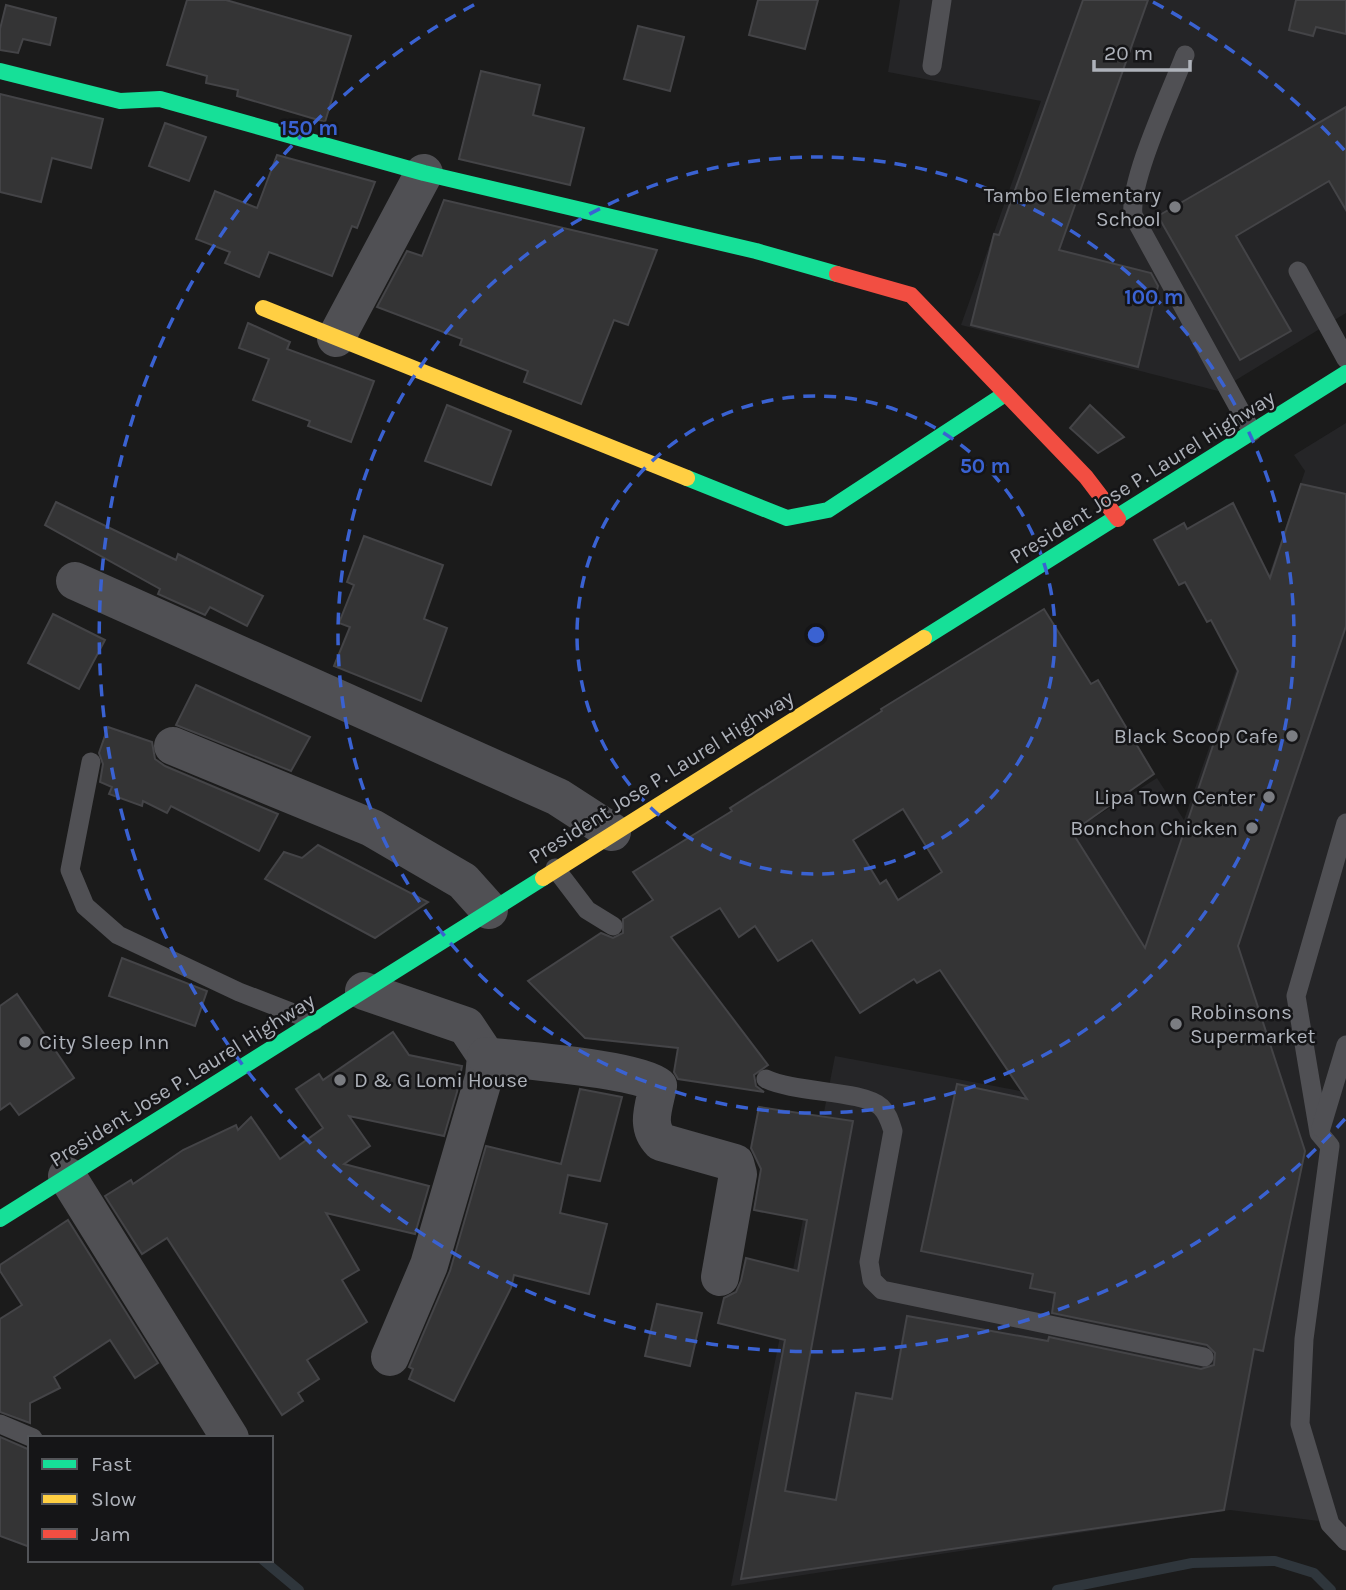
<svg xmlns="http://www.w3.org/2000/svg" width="1346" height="1590" font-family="Karla,sans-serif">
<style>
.built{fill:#252527}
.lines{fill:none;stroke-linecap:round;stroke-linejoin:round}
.stream{stroke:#2f363c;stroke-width:10}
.building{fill:#343435;stroke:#444447;stroke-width:2;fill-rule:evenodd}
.lane{stroke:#505054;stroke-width:19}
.street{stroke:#505054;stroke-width:38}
.fast{stroke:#16e098;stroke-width:16}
.slow{stroke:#ffcf43;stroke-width:16}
.jam{stroke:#f24e42;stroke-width:16}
.ring{fill:none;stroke:#3a62d2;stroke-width:3.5;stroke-dasharray:12 9}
.poi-dot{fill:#7b7d82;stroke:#151517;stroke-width:2.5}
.labels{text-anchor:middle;stroke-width:5;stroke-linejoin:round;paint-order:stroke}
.poi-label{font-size:21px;fill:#aeb2ba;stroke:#151517;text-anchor:end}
.street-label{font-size:21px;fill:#aeb2ba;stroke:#151517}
.centre{fill:#3a62d2;stroke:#151517;stroke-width:3.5}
.ring-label{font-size:21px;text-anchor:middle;font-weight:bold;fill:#3a62d2;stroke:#151517;stroke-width:5;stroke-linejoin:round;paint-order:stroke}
</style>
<rect width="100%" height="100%" fill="#1b1b1b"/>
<g class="built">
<path d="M900,0H1346V313L1218,391L961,325L1041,101L888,72Z"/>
<path d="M1346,423V1550L1319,1521L1230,1510L731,1586L835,1056L1089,1104L946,817L1073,831L1157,778L1184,820L1305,471L1294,455Z"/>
</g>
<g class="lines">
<g class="stream">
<path d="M263,1560L299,1590"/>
<path d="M1057,1590L1192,1563L1275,1561L1314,1573L1331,1590"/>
</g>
</g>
<g class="building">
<path d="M187,0H226L351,36L325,122L237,96L238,90L206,83L207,76L167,65Z"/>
<path d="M758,0H818L805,49L749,35Z"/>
<path d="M1083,0H1148L1059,250L1151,273L1158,286L1138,367L971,325L994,234L999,235Z"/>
<path d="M1296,0H1346V34L1316,27L1313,36L1289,30Z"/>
<path d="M6,5L56,18L50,45L23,39L18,53L0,50V29Z"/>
<path d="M638,26L684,37L670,91L624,79Z"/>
<path d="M481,71L540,85L533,115L584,128L570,185L459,159Z"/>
<path d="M0,94L103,119L91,168L52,158L41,202L0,192Z"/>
<path d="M1346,107V210L1329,181L1236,236L1291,331L1240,360L1158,216Z"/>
<path d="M165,123L206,137L189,181L149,166Z"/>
<path d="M277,155L375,182L357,228L352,226L332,276L269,252L259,277L225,263L230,252L196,239L215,191L257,208Z"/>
<path d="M444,200L657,250L628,325L614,320L581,404L524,382L528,371L460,345L462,339L377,307L407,251L422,256Z"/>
<path d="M248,323L290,342L287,349L374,381L351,442L308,426L310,421L253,400L269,359L239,348Z"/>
<path d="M447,405L511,431L491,485L425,461Z"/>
<path d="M1090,405L1124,437L1098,453L1070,428Z"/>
<path d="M1301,484L1346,494V626L1238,946L1305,1151L1263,1351L1254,1349L1224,1510L741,1579L785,1340L718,1323L724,1298L736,1292L741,1281L746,1258L798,1271L807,1220L754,1210L761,1169L751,1148L759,1107L853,1121L785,1491L836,1500L856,1393L892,1399L907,1316L1048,1341L1049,1337L1201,1369L1214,1365L1215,1353L1207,1345L1052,1313L1055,1293L1030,1288L1033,1274L921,1251L957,1084L1027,1099L940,970L917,983L914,979L860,1013L812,940L778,961L755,926L739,937L720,908L671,937L768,1065L754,1075L756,1086L764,1092L678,1079L674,1072L678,1048L585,1038L528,981L601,933L613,938L623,933V919L653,900L633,872L732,811L730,808L882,711L881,709L1044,609L1091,684L1098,680L1154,774L1072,832L1145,948L1238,671L1211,620L1207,622L1185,582L1179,585L1154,540L1184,523L1187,529L1233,503L1270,578ZM903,809L942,872L898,900L886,880L880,884L853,840Z"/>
<path d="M56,502L176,560L178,554L263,596L247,626L210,607L205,615L158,594L160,589L45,525Z"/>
<path d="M364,536L443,565L424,619L447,628L421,701L334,666L350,627L339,623L354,585L347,582Z"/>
<path d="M53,614L105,640L79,689L28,663Z"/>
<path d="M196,685L310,737L291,771L176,725Z"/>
<path d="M108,727L152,742L155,759L165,766L278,814L259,851L171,806L167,813L143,801L142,806L109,794L112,787L100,782L103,764L99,753Z"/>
<path d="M318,845L428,902L375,938L265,879L284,852L302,858Z"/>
<path d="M122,958L207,991L195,1026L109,996Z"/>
<path d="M17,994L74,1078L19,1115L10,1103L0,1110V1006Z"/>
<path d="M393,1032L409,1055L462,1066L457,1092L444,1136L349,1116L370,1146L344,1164L429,1186L415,1234L326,1213L359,1270L342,1280L367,1322L307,1360L319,1379L298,1393L303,1401L282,1415L167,1238L142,1254L105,1196L131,1180L133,1184L183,1150L236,1125L238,1130L251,1117L280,1159L323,1128L296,1089L319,1074L323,1080Z"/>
<path d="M580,1089L622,1097L600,1181L568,1175L560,1213L607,1224L589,1294L514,1275L511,1288L454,1401L409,1379L413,1369L409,1367L450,1271L486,1146L561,1164Z"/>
<path d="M68,1220L158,1363L135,1378L110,1340L54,1377L60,1388L30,1403V1423L0,1412V1319L22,1305L0,1271V1265Z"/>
<path d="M657,1304L702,1313L690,1366L645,1356Z"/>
<path d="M0,1437L30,1450V1547L0,1536Z"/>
</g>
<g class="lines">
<g class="lane">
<path d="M1185,55C1171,92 1129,180 1133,215L1252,432"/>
<path d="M932,66L942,0"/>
<path d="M1298,271L1346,359"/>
<path d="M91,762L70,870L85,906L118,935L239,992L314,1021"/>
<path d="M1346,823L1296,996L1319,1133L1330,1146L1304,1339L1300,1424L1330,1524L1346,1541"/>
<path d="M555,868L587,910L613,926"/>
<path d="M766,1079C795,1093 862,1090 881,1107C888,1114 890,1122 893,1131L869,1262L872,1280L882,1290L1204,1357"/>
<path d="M1321,1128L1346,1045"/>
<path d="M0,1424L33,1438"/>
</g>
<g class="street">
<path d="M336,338L424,173"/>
<path d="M75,581L558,797L612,832"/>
<path d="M173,746L372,828L463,881L489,910"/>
<path d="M364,991L466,1026L486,1056L484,1077L429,1265L390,1357"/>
<path d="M486,1056C518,1060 639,1069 658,1086C654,1107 645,1126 661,1142L735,1163L738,1174L720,1277"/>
<path d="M67,1176L230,1438"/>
</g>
<g class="fast">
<path d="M0,71L120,101L160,99L424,173L756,251L837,274"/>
<path d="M687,478L787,518L828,510L1005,394"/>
<path d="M924,638L1346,373"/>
<path d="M0,1219L543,878"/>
</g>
<g class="slow">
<path d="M263,308L687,478"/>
<path d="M543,878L924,638"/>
</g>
<path class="jam" d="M837,274L911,295L1086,477L1118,519"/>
</g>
<g class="ring">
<circle cx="816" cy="635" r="239"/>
<circle cx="816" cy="635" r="478"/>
<path d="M1345 1119A717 717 0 1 1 479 2M1153 2A717 717 0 0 1 1345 151"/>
</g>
<g class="poi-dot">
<circle cx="1175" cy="207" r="7"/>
<circle cx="1292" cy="736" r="7"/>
<circle cx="1269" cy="797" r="7"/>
<circle cx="1252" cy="828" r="7"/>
<circle cx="1176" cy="1024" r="7"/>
<circle cx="25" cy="1042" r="7"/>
<circle cx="340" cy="1080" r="7"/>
</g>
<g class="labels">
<g class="poi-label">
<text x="1161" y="202">Tambo Elementary<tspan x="1161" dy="24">School</tspan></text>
<text x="1278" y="743">Black Scoop Cafe</text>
<text x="1255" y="804">Lipa Town Center</text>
<text x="1238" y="835">Bonchon Chicken</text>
<text x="1190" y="1019" text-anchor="start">Robinsons<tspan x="1190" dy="24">Supermarket</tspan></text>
<text x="39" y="1049" text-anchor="start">City Sleep Inn</text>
<text x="354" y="1087" text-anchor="start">D &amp; G Lomi House</text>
</g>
<g class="street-label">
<text transform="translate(1142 477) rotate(-32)" y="7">President Jose P. Laurel Highway</text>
<text transform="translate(661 777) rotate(-32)" y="7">President Jose P. Laurel Highway</text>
<text transform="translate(182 1080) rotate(-32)" y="7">President Jose P. Laurel Highway</text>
</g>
</g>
<circle cx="816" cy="635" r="10" class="centre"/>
<g class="ring-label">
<text x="309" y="135">150 m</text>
<text x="1154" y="304">100 m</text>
<text x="985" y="473">50 m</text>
</g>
<rect x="28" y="1436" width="245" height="126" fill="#151517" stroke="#525458" stroke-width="2"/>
<rect x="42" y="1459" width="35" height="10" fill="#16e098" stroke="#525458" stroke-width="2"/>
<text x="91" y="1471" font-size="21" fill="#aeb2ba">Fast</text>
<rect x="42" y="1494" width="35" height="10" fill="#ffcf43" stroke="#525458" stroke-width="2"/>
<text x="91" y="1506" font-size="21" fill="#aeb2ba">Slow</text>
<rect x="42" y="1529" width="35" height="10" fill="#f24e42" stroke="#525458" stroke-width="2"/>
<text x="91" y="1541" font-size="21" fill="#aeb2ba">Jam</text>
<path d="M1094 60v10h96v-10" fill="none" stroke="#aeb2ba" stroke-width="3.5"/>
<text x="1104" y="60" font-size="21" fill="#aeb2ba" stroke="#151517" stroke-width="5" paint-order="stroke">20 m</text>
</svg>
